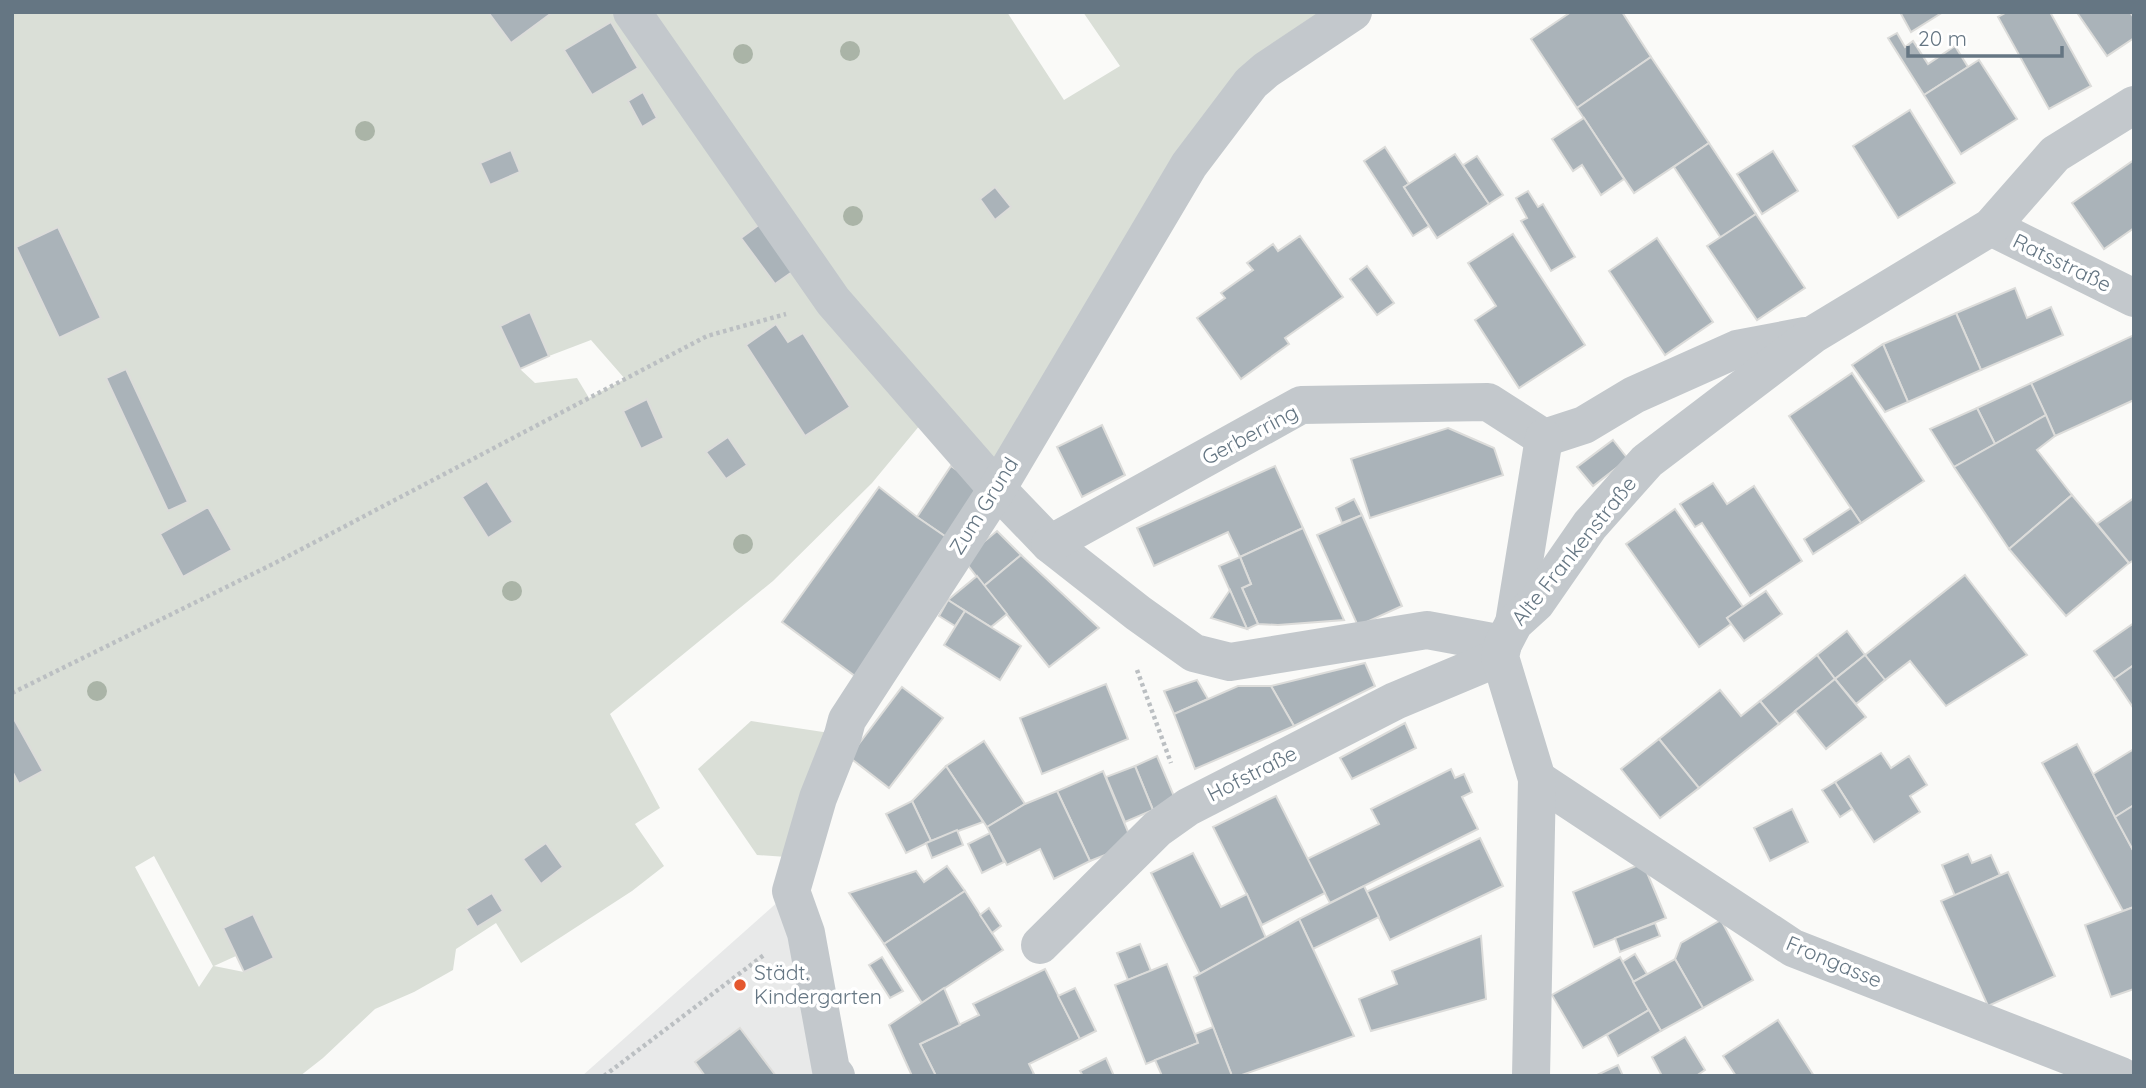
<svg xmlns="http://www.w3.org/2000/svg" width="2146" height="1088" font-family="Quicksand,sans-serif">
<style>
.built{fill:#e8e9e9}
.green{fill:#dadfd7;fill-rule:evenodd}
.building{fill:#aab3b9;stroke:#dcdcda;stroke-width:2}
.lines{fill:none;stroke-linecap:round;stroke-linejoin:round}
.path{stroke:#bbbfc2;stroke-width:4.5;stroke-dasharray:3.5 3.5;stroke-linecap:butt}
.minor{stroke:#c3c8cc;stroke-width:38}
.tree{fill:#aab4a7}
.poi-dot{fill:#e4572e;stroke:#fff;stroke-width:2.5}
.labels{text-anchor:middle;stroke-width:7;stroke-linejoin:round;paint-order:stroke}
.street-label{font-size:21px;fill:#657683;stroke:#fff}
.poi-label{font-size:21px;fill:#657683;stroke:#fff;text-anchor:start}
</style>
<rect width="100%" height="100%" fill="#fafaf8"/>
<path class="built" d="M780,900L817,1076H582Z"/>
<g class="green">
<path d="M12,12H488L511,42L553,12H1007L1064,100L1120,66L1083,12H1353L1266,70L997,489L930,413L872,483L773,581L610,714L660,808L635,824L664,866L632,891L521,963L496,923L456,949L453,970L414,992L375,1009L323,1058L300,1076H12ZM564,50L637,68L592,95ZM511,150L520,172L490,185L481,162ZM58,227L101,318L59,338ZM530,313L549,356L591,340L625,379L589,398L577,378L535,383L520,369L500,326ZM728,437L747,464L726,479L706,452ZM546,843L563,867L541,884L523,859ZM154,856L213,966L199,987L135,867ZM492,893L502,911L466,909V908ZM253,914L274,958L244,972L214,966L236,956L223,928Z"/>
<path d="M751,721L843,735L801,858L757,855L698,769Z"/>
</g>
<g class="building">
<path d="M488,12H553L511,43Z"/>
<path d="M1571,12H1622L1651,57L1577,108L1531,39Z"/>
<path d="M1900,12H1943L1911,32Z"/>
<path d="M2007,12H2050L2091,86L2049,109L1998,17Z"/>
<path d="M2081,12H2130L2134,18V38L2107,56L2078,14Z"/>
<path d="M611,22L638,68L592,95L564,50Z"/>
<path d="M1897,33L1905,47L1913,41L1928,64L1955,46L1968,67L1924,95L1888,38Z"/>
<path d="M1651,57L1709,143L1634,193L1577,108Z"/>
<path d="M1979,60L2017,119L1961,154L1924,95Z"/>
<path d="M643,92L657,118L642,127L628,101Z"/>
<path d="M1910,110L1955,183L1898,218L1853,146Z"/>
<path d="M1584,118L1624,179L1601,195L1582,165L1573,171L1552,139Z"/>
<path d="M1709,143L1756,214L1721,238L1674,167Z"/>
<path d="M1385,147L1409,184L1404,187L1429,226L1413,236L1364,161Z"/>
<path d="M511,150L520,172L490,185L480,163Z"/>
<path d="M1773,151L1798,191L1762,214L1737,174Z"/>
<path d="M1455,154L1489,204L1437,238L1404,187Z"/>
<path d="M1477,156L1503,195L1489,204L1463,165Z"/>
<path d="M2134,160V228L2104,249L2072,203Z"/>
<path d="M995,187L1011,207L995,220L980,199Z"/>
<path d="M1528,191L1538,207L1543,204L1575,257L1551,271L1521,221L1527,218L1516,198Z"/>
<path d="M1756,214L1805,288L1757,320L1707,246Z"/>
<path d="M760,224L795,270L775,284L741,238Z"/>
<path d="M58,227L101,318L59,338L16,247Z"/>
<path d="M1513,234L1585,345L1519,388L1475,320L1496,306L1468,263Z"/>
<path d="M1300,236L1343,297L1285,338L1289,344L1241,379L1197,318L1225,298L1221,293L1253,270L1247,263L1273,244L1278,251Z"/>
<path d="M1657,238L1713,322L1665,355L1609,271Z"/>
<path d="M1367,266L1394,303L1377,315L1350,279Z"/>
<path d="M2015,288L2027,318L2051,307L2063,335L1981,370L1956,313Z"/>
<path d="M530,312L549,356L520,369L500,326Z"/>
<path d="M1956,313L1981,370L1908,402L1883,344Z"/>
<path d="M776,324L788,342L803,333L850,407L805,436L746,345Z"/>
<path d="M2134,335V400L2055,436L2031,383Z"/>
<path d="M1883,344L1908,402L1885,412L1852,365Z"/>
<path d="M126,369L188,502L168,511L106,378Z"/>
<path d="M1852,373L1924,481L1861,523L1789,416Z"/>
<path d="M2031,383L2046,415L1995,444L1977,408Z"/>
<path d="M647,399L664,438L641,449L623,411Z"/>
<path d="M1977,408L1995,444L1954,467L1930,429Z"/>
<path d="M2046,415L2055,436L2037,450L2072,495L2009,549L1954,467Z"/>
<path d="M1102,425L1125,475L1082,497L1057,447Z"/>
<path d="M1448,428L1494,448L1503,475L1370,518L1351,459Z"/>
<path d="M728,437L747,465L726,479L706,452Z"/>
<path d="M1613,440L1628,459L1593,486L1577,467Z"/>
<path d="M951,466L986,490L952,541L917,517Z"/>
<path d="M1275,466L1303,528L1240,557L1228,532L1154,566L1137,528Z"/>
<path d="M487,481L513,522L488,538L462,497Z"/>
<path d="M1713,483L1727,504L1754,486L1802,561L1750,596L1702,523L1695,527L1680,504Z"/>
<path d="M879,487L917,517L952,541L859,679L782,622Z"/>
<path d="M2072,495L2129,563L2066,616L2009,549Z"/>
<path d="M2134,498V560L2129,563L2097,524Z"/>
<path d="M1354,499L1362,515L1342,523L1336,508Z"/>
<path d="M208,507L232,550L183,577L160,534Z"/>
<path d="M1851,508L1861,523L1813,554L1804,539Z"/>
<path d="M1675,509L1743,607L1727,618L1731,624L1699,647L1626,544Z"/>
<path d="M1362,515L1402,606L1358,626L1317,535Z"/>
<path d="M1303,528L1344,620L1278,625L1258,624L1242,588L1251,584L1240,557Z"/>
<path d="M997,531L1021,555L984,586L963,559Z"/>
<path d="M1021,555L1099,628L1049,667L984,586Z"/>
<path d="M1240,557L1251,584L1242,588L1258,624L1247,629L1219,566Z"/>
<path d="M1965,575L2027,655L1946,706L1910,661L1885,680L1865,655Z"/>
<path d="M977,576L1007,614L991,627L948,600Z"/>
<path d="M1230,590L1247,629L1211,618Z"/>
<path d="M1766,591L1782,614L1744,641L1727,618Z"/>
<path d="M948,600L965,611L955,626L939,616Z"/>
<path d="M965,611L1021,646L1000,680L944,645Z"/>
<path d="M2134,623V665L2114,679L2094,651Z"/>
<path d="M1847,631L1865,655L1835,679L1817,655Z"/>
<path d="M1817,655L1835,679L1779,724L1760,701Z"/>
<path d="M1865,655L1885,680L1856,704L1835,679Z"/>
<path d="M1365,663L1375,686L1294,726L1271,686Z"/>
<path d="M2134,665V709L2114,679Z"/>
<path d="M1835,679L1866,717L1826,749L1795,711Z"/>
<path d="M1197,680L1208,699L1174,714L1164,691Z"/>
<path d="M1106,684L1128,739L1042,774L1020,718Z"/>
<path d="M1238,686H1271L1294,726L1195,769L1174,714Z"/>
<path d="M902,687L943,718L889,788L849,757Z"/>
<path d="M1720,690L1741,716L1760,701L1779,724L1699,788L1659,739Z"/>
<path d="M14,719L43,771L19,784L12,771V720Z"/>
<path d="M1405,723L1416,748L1352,779L1340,758Z"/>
<path d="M1659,739L1699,788L1660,818L1621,769Z"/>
<path d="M984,741L1025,804L987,827L946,766Z"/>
<path d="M2077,744L2134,852V907L2123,911L2042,763Z"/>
<path d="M2134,749V805L2115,817L2093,774Z"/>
<path d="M1881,753L1891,768L1909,756L1927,785L1910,796L1920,812L1874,842L1835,782Z"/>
<path d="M1157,756L1176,801L1153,810L1135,766Z"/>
<path d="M946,766L983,822L931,841L912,801Z"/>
<path d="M1135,766L1153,810L1125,822L1106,777Z"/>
<path d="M1451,769L1455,778L1464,774L1472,792L1462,797L1478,829L1330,903L1307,859L1379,824L1371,809Z"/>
<path d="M1103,771L1133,844L1090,861L1057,791Z"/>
<path d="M1835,782L1852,809L1840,817L1822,790Z"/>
<path d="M1057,791L1090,861L1054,879L1040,849L1007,865L987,827L1025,804Z"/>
<path d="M1276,796L1325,893L1262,925L1213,827Z"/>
<path d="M912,801L931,841L906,853L886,814Z"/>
<path d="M2134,805V852L2115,817Z"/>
<path d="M1792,809L1808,842L1770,861L1754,828Z"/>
<path d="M957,830L963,845L932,858L926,843Z"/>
<path d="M990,833L1004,862L982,873L968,844Z"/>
<path d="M1480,838L1503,886L1390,940L1366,892Z"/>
<path d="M546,843L563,867L541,884L523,859Z"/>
<path d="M1193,853L1221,907L1247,894L1266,938L1200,974L1151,873Z"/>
<path d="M1968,854L1972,863L1991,855L2000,875L1955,896L1942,865Z"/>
<path d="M1643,863L1666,918L1594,947L1573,892Z"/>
<path d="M947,866L965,891L884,944L849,893L916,871L924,882Z"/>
<path d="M2008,872L2055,976L1988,1006L1941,901Z"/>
<path d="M1364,886L1379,917L1313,949L1299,919Z"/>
<path d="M965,891L1003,950L922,1003L884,944Z"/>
<path d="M492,893L503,911L477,927L466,909Z"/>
<path d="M2134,907V989L2111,997L2085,925Z"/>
<path d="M989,908L1001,926L992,933L980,915Z"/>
<path d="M253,914L274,958L244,972L223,928Z"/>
<path d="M1299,919L1354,1036L1239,1076H1232L1194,977Z"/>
<path d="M1721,920L1753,980L1703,1008L1675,959L1681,943Z"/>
<path d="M1655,923L1660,936L1620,952L1615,938Z"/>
<path d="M1481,936L1486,999L1371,1031L1359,999L1397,984L1392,971Z"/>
<path d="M1140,944L1151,971L1128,980L1117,953Z"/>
<path d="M1635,954L1647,974L1633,982L1622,962Z"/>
<path d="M882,957L903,991L890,998L869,965Z"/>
<path d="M1620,957L1649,1010L1583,1048L1552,995Z"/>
<path d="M1675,959L1703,1008L1661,1031L1633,982Z"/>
<path d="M1167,964L1198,1043L1146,1064L1115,985Z"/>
<path d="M1045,969L1080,1039L1029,1064L1034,1074L1030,1076H936L920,1044L979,1015L973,1004Z"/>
<path d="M944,988L960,1025L920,1044L936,1076H912L889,1025Z"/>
<path d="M1075,988L1096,1031L1080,1039L1058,996Z"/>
<path d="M1649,1010L1661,1031L1618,1056L1607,1035Z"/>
<path d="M1778,1020L1814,1076H1736L1723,1056Z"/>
<path d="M1213,1027L1232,1076H1162L1155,1060L1198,1043L1195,1034Z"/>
<path d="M740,1028L776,1076H705L695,1062Z"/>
<path d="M1685,1037L1705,1070L1696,1076H1662L1652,1057Z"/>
<path d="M1106,1058L1114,1076H1083L1080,1071Z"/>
<path d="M1618,1065L1623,1076H1595Z"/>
</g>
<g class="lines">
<g class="path">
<path d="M1137,670L1171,763"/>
<path d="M12,693L275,563L707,336L786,314"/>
<path d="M604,1076L764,955"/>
</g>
<g class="minor">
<path d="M632,12L833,301L997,489L1050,544L1138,613L1194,653L1230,662L1427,630L1503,644"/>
<path d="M1991,227L2134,298"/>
<path d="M1050,544L1301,405L1488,402L1544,438L1584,425L1634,395L1737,349L1805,336"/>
<path d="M1514,623L1544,438"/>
<path d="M1537,779L1793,948L2121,1076"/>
<path d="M1040,945L1157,829L1188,807L1395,701L1500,657"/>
<path d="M836,1076L831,1070L806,933L791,891L818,798L843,735L847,720L997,489L1189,165L1251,83L1266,70L1353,12"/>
<path d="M1531,1076L1537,779L1500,657L1503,644L1514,623L1536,603L1590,525L1647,461L1814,334L1991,227L2055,154L2134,105"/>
</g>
</g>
<g class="tree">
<circle cx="850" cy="51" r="10"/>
<circle cx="743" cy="54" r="10"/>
<circle cx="365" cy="131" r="10"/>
<circle cx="853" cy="216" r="10"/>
<circle cx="743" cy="544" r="10"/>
<circle cx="512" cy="591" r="10"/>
<circle cx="97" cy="691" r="10"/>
</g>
<circle class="poi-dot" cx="740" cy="985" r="7"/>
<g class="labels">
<g class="street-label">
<text transform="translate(2062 263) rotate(26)" y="7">Ratsstraße</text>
<text transform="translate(1250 435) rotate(-28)" y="7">Gerberring</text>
<text transform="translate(984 506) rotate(-58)" y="7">Zum Grund</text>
<text transform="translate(1574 551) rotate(-51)" y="7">Alte Frankenstraße</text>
<text transform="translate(1252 774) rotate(-27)" y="7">Hofstraße</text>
<text transform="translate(1834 962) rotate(23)" y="7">Frongasse</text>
</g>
<g class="poi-label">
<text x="754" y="980">Städt.<tspan x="754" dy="24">Kindergarten</tspan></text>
</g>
</g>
<rect width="2146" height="1088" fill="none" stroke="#657683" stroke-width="28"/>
<path d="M1908 46v10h154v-10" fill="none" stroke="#657683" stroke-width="3.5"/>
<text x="1918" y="46" font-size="21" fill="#657683" stroke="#ffffff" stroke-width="5" paint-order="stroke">20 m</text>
</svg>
